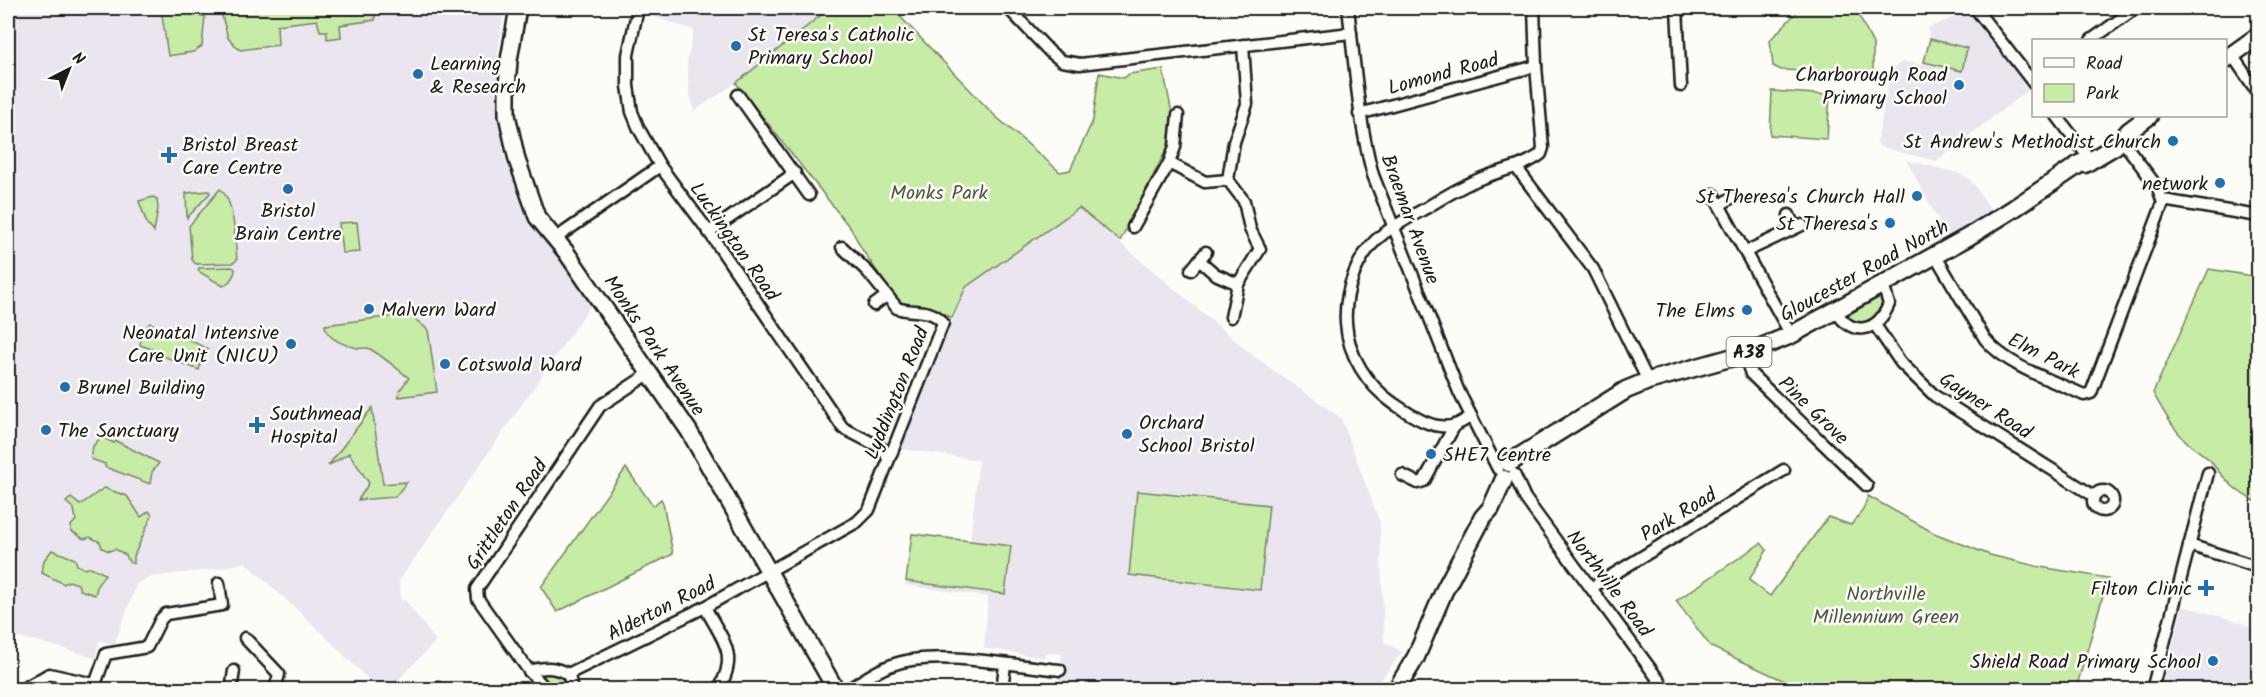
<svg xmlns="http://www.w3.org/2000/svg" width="2266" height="697" font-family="Kalam,sans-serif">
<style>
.built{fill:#ebe5f0}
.green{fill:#c7eca6;stroke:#728461;stroke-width:1.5}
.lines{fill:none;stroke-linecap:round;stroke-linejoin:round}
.street-casing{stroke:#1c1c1c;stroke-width:15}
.secondary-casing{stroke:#1c1c1c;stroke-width:20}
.primary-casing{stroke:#1c1c1c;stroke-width:21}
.street{stroke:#fdfcf7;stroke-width:10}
.secondary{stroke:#fdfcf7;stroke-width:15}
.primary{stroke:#fdfcf7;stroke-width:16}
.poi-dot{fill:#1f6fb2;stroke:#fdfcf7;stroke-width:2}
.labels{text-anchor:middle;stroke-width:5;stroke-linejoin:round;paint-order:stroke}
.shield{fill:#fdfcf7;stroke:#605f5e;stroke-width:1.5}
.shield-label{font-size:18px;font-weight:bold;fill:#1c1c1c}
.poi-label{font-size:20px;fill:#1c1c1c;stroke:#fdfcf7;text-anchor:start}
.street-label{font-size:20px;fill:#1c1c1c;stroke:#fdfcf7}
.park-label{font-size:20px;fill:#4f5a45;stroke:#fdfcf7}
</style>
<rect width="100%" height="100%" fill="#fdfcf7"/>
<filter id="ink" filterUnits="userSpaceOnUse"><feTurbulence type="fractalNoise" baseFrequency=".0167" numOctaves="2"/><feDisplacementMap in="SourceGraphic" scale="12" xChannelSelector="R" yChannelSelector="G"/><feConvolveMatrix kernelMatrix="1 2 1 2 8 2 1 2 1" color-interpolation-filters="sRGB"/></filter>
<g filter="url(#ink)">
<g class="built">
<path d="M8,8H504L497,61L498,108L505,160L522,198L538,227L591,305L399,581L401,601L405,600L436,641L389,689H378L324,635L245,562L217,569L150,577L137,583L114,645L100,640L95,658L37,641L8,636Z"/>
<path d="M647,8H830L736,83L694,111L689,90L687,62L694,30L645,14Z"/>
<path d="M1970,8L2031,88L1936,161L1880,147L1877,142L1890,76L1895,67L1903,61L1922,65L1929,37L1928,28L1955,17Z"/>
<path d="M1906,160L1958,173L1970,179L1993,212L1948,238Z"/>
<path d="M1079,208L1255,357L1341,418L1380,523L1384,642L1402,652L1374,689H1057L1062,654L1045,653L1044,658L984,648L988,597L905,585L911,532L970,540L979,460L901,449L966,287Z"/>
<path d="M2183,606L2243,623L2258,633V689H2161Z"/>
</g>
<g class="green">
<path d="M161,8H197L198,16H205L202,46L193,52L168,56Z"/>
<path d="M220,8H375V20L340,25L341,37L327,39V31H320L317,20L277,25L278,45L240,50L228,38Z"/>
<path d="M830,8H892L994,115L1060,172L1070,170L1093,120L1099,73L1124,78L1129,74L1163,69L1172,113L1168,146L1120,241L1079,208L966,287L952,318L932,308L899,303L863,251L851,229L736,83Z"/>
<path d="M1797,8H1855L1873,44V74L1781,70L1773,66L1770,40L1796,13Z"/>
<path d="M1930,39L1967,48L1962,71L1924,62Z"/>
<path d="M1772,91L1830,95L1827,139L1770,135Z"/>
<path d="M220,189C235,200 235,241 237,260L233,263L196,264L192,260L189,226Z"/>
<path d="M209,191L210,193L187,218L186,193Z"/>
<path d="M153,197L157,199L158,209L154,232L147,224L139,201Z"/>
<path d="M357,222L360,252L342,253L339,223Z"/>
<path d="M232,267L235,269C235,275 229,284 223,286L198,271L199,268Z"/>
<path d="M2209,269L2258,277L2257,502C2237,493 2225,480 2212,463C2205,454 2192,448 2184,439C2171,426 2162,409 2153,393Z"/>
<path d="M1883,295L1885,302L1880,316L1861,326L1845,317Z"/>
<path d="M409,314L428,330L437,392L398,397L400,393L399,391L409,378C396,368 384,357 370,349C366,347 362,349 357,348C344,345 326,339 325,325Z"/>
<path d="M150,323L163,329L165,328L208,349L202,359L199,370L155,353L154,350L140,345L142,333Z"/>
<path d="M372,408L383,484L407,482L395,497L358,500L369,483L349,453L328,466Z"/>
<path d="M101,437L114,443L116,441L159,463L152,472L150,484L105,467V464L91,459L93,446Z"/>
<path d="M626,468L653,506L661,499L663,503L673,554L557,612L541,587Z"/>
<path d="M104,488L127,496L141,517L149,511L152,515L134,556V564L129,562L126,555L115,549L109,551L102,548L100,542L90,537L84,539L71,531V526L76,520L74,509L66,502L71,498L80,505Z"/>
<path d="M1137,491L1269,505L1260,590L1129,575Z"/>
<path d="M1868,496L1934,533L1990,555L2040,567L2108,578L2076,689H1802L1711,647L1676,601L1761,543L1767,550L1749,580L1770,596L1828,517L1851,525L1863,510Z"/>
<path d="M912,534L1011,546L1005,594L906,581Z"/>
<path d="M52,550L75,559L77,565L85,569L91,567L105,574L98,584L95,595L80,590L78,584L69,581L64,584L42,573L44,560Z"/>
<path d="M543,670L563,677L564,689H551L538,673Z"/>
</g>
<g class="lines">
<g class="street-casing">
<g id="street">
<path d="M638,8L628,55V86L632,112L639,129L660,166L709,232L843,428L880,447L885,451L888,460"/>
<path d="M1008,8L1050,52L1062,61L1080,64L1351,33"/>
<path d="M1348,8C1355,64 1358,120 1373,175L1459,392L1498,469"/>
<path d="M1677,8L1681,86"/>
<path d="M1975,8L2034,84"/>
<path d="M2091,40L2136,8"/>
<path d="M2232,55L2258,93"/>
<path d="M738,95L809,195"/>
<path d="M1359,114L1536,66"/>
<path d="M2057,116L2086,154"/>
<path d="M1169,163L1205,182L1228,180"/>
<path d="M1516,167L1593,269L1648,381"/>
<path d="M1713,194L1791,335"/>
<path d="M2163,200L2258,216"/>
<path d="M1720,205L1731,198"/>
<path d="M1789,215L1794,227"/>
<path d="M1133,227L1169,163L1175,147L1178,115"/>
<path d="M709,232L795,173"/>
<path d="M556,238L660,166"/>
<path d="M1745,252L1802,225"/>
<path d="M1935,255L1985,339C2008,367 2052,380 2084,395L2091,393L2163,203L2158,188L2121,139"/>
<path d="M1199,260L1215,274L1238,284"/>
<path d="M1191,270L1206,252"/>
<path d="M874,305L886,296"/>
<path d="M1836,311C1852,338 1878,332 1889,304L1883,285"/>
<path d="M1231,317L1238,284L1260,249L1250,229L1244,201L1228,180L1234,142L1247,104L1243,45"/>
<path d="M1875,325L1901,363L1935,396L2094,496"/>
<path d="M1744,354L1751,374L1867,486"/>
<path d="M1471,416C1467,419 1461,423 1455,425C1434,432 1409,414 1393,403C1367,385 1348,355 1346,323C1344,291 1357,254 1383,234C1397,224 1412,216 1426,208C1444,197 1463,185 1482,178C1502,170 1524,167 1541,154L1543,148L1536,66L1534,8"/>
<path d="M1514,474L1525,498L1535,512L1666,690"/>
<path d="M1402,475L1418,483L1424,481L1455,425"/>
<circle cx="2103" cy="501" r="10"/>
<path d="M2189,545L2258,567"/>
<path d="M1591,588L1784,470"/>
<path d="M705,607C722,640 740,654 718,690"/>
<path d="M245,638L279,674L275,690"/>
<path d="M529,671C544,667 554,666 568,674L571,683L570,690"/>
<path d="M568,674L705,607L857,522L869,510L943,323C932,307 913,314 897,308L868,272L842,247"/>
<path d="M438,688L439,690"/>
<path d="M21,690L49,674L94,684"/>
<path d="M93,690L106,654L147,647L161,619L166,614L222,605L219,583"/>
<path d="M231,690L234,671"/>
<path d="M547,690L529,671L478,599L477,589L600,406L650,373"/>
<path d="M847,690C862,681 876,670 892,665C934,649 1014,666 1060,670"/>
<path d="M1002,690L1005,665"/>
<path d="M2152,690L2208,473"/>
</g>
</g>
<g class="secondary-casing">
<path id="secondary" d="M518,8L509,60L507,88V115L517,160L537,217L566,252L689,431L836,690"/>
</g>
<g class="primary-casing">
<g id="primary">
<path d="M2226,59L2258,36"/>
<path d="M1509,463L1626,390L1648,381L1744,354L1791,335L1968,237L2013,209L2081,163L2085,164L2115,146L2129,131L2149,116"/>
<path d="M1396,690L1416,657L1444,591L1483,517L1491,508L1504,479"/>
</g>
</g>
<use href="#street" class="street"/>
<use href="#secondary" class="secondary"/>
<use href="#primary" class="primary"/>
</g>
</g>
<g class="poi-dot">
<circle cx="736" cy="46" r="6"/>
<circle cx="418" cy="74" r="6"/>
<circle cx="1959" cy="85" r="6"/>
<circle cx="2173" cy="141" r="6"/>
<path d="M166 146h6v6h6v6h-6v6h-6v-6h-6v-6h6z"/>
<circle cx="2220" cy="183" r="6"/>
<circle cx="288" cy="189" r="6"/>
<circle cx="1917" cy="196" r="6"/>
<circle cx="1890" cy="223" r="6"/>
<circle cx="369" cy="309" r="6"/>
<circle cx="1747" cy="310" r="6"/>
<circle cx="291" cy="344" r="6"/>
<circle cx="445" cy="364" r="6"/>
<circle cx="65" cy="387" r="6"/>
<path d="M254 416h6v6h6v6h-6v6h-6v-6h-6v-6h6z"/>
<circle cx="46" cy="430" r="6"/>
<circle cx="1127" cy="434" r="6"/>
<circle cx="1431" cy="454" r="6"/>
<path d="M2203 579h6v6h6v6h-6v6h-6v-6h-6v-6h6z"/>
<circle cx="2213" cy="661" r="6"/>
</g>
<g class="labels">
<rect class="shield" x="1726.5" y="337" width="45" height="30" rx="4.5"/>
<g class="shield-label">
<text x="1749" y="358">A38</text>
</g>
<g class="poi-label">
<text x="748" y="41">St Teresa's Catholic<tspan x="748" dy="23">Primary School</tspan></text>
<text x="430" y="70">Learning<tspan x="430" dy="23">&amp; Research</tspan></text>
<text x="1947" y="81" text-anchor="end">Charborough Road<tspan x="1947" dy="23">Primary School</tspan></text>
<text x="2161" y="148" text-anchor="end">St Andrew's Methodist Church</text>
<text x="182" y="151">Bristol Breast<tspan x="182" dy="23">Care Centre</tspan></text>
<text x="2208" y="190" text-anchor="end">network</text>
<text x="1905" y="203" text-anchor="end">St Theresa's Church Hall</text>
<text x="288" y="217" text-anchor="middle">Bristol<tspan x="288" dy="23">Brain Centre</tspan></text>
<text x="1878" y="230" text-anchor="end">St Theresa's</text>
<text x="381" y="316">Malvern Ward</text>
<text x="1735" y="317" text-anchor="end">The Elms</text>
<text x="279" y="339" text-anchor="end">Neonatal Intensive<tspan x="279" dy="23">Care Unit (NICU)</tspan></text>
<text x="457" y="371">Cotswold Ward</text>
<text x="77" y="394">Brunel Building</text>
<text x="270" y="420">Southmead<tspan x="270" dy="23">Hospital</tspan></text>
<text x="1139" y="429">Orchard<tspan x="1139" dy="23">School Bristol</tspan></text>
<text x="58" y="437">The Sanctuary</text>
<text x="1443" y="461">SHE7 Centre</text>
<text x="2192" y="595" text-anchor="end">Filton Clinic</text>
<text x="2201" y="668" text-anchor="end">Shield Road Primary School</text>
</g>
<g class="street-label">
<text transform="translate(1443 73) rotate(-15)" y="7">Lomond Road</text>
<text transform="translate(1411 219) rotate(70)" y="7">Braemar Avenue</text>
<text transform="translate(735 241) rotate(55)" y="7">Luckington Road</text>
<text transform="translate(1864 270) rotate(-29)" y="7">Gloucester Road North</text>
<text transform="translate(655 345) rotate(56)" y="7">Monks Park Avenue</text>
<text transform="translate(2044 355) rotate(27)" y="7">Elm Park</text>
<text transform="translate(896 393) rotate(-68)" y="7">Lyddington Road</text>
<text transform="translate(1986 405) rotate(33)" y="7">Gayner Road</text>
<text transform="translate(1814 410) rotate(44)" y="7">Pine Grove</text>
<text transform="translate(506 514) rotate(-56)" y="7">Grittleton Road</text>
<text transform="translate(1678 514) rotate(-31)" y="7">Park Road</text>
<text transform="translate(1610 583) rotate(53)" y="7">Northville Road</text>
<text transform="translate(661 608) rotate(-27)" y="7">Alderton Road</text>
</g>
<g class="park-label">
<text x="939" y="199">Monks Park</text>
<text x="1886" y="600">Northville<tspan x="1886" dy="23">Millennium Green</tspan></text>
</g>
</g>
<rect width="2266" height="697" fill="none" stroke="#fdfcf7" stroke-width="30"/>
<rect x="15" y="15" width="2236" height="667" fill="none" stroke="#1c1c1c" stroke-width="2" filter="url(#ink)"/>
<rect x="2032" y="39" width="195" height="78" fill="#fdfcf7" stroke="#a3a29f" stroke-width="1.5"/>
<rect x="2044" y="58" width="30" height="9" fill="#fdfcf7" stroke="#a3a29f" stroke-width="1.5"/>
<text x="2086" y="69" font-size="18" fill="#1c1c1c">Road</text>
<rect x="2044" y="84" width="30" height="18" fill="#c7eca6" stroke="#a3a29f" stroke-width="1.5"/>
<text x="2086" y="99" font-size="18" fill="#1c1c1c">Park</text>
<g transform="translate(69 69) rotate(42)" stroke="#fdfcf7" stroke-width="4.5" paint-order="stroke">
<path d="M0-4.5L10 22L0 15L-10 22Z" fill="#1c1c1c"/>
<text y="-9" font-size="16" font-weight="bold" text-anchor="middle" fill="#1c1c1c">N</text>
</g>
</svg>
